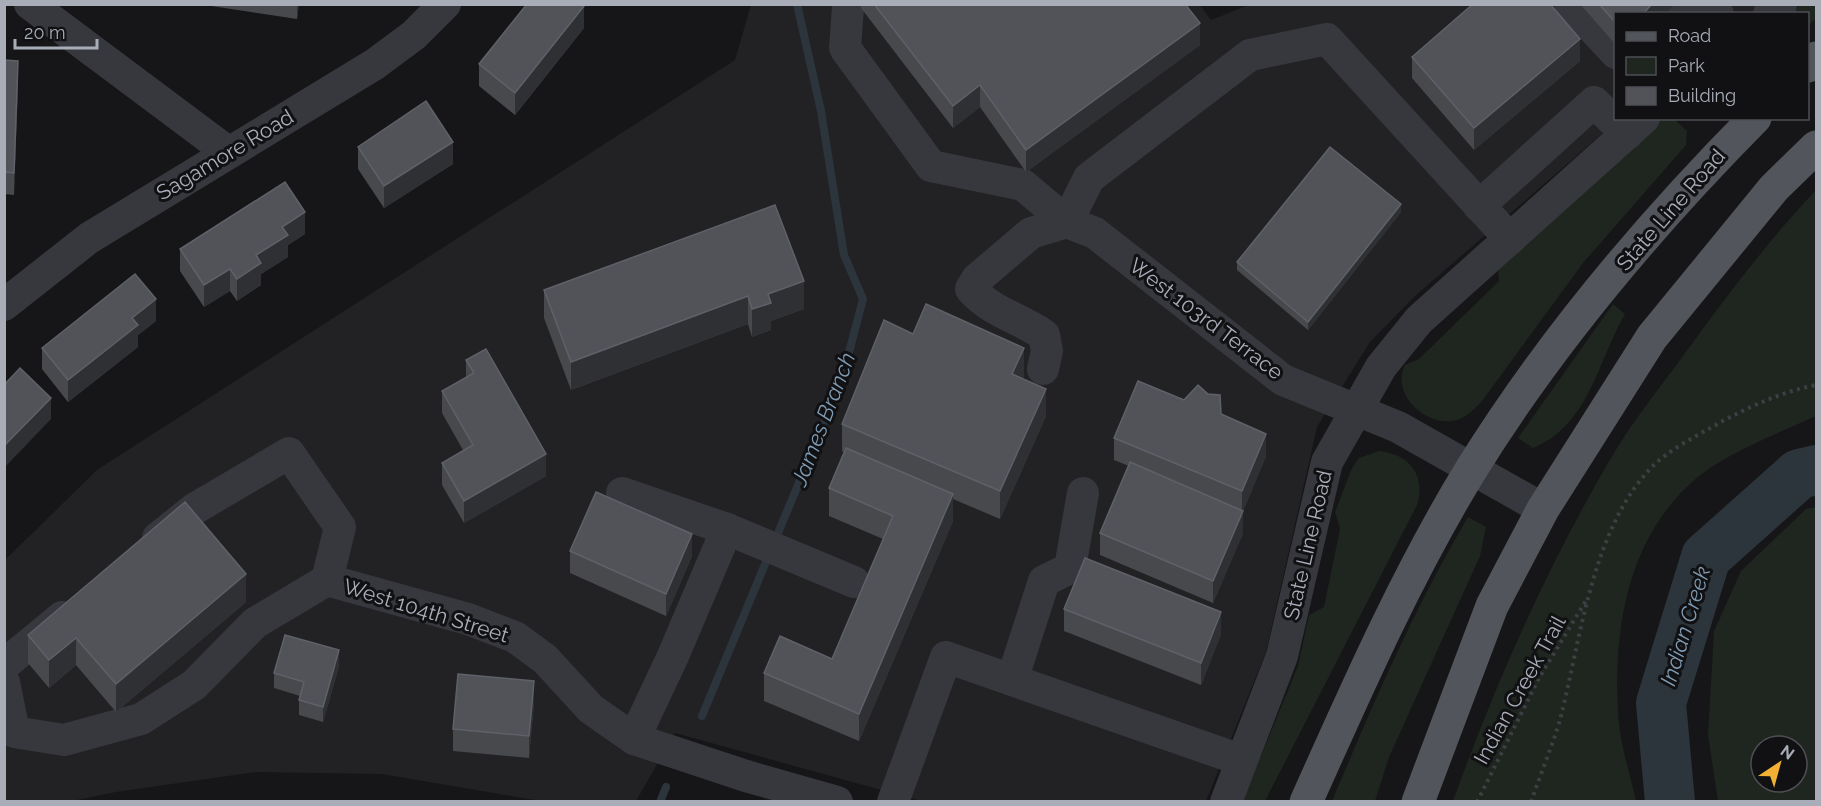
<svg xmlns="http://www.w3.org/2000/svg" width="1821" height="806" font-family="Raleway,sans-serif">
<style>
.built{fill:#222225}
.green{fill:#1e261f;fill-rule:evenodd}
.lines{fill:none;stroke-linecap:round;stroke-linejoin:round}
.stream{stroke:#2c353c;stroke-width:8}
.river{stroke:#2c353c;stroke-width:50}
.path{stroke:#3d3f44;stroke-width:4;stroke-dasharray:3 4.5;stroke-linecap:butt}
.minor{stroke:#37383d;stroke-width:32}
.major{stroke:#53555c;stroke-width:33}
.wall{fill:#47494d}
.shaded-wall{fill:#2f3033}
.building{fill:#525359;stroke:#5f6168;stroke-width:1.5}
.labels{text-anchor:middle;stroke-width:6;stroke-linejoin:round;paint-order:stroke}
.street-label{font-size:21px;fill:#a8adb8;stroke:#111113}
.water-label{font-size:22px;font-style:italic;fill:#7f9bb3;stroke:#111113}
</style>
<rect width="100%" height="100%" fill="#161618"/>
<path class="built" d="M1199,4L1211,20L1251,4L1800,5L1789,13L1616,14V118L1619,119L1415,296L1370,342L1317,427L1266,652L1206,801H921L675,733L636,801H541L382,774L256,772L116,792L72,801L5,802V560L97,470L735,60L751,5Z"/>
<g class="green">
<path d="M1800,5H1816V18L1808,26V14H1789Z"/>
<path d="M1667,118L1675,120L1687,131L1686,145L1583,263L1482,401C1473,410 1465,420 1451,421C1423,424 1391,393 1405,365L1419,359L1499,281L1498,271L1504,259L1660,121Z"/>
<path d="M1816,190V416C1779,433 1731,451 1699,476C1629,533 1613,626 1618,712C1619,741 1630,773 1636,801H1453C1497,679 1550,560 1617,448C1637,416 1661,386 1683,356C1725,298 1767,242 1816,190Z"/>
<path d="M1613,304L1625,314C1597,363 1589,425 1533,448L1518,438Z"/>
<path d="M1379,451C1410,454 1426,476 1417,505L1265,801L1242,802L1298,666L1309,615L1324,607L1340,529L1335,512L1352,468L1359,458Z"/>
<path d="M1816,507V801H1718L1708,735L1714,631L1741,571L1806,509ZM1761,746H1797V782H1761Z"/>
<path d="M1468,517L1486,527L1480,556L1389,757L1375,801H1332C1373,704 1414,608 1468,517Z"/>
</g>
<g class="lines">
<g class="stream">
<path d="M702,716L842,379L863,299L844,255L821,111L797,4"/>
<path d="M660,802L666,787"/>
</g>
<path class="river" d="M1670,802L1661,703L1706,557L1799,474L1816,470"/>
<g class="path">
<path d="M1477,802L1539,678L1587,599"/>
<path d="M1531,802C1540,775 1552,747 1560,720C1581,639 1592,526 1654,465C1673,447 1697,436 1719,423C1751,406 1781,392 1816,385"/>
</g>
<g class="minor">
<path d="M30,4L228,152"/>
<path d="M1570,4L1616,53"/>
<path d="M1711,4L1718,14"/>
<path d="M848,7L845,48L931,166L1023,185L1067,222L1089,178L1250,55L1327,39L1510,239"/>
<path d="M1683,14L1692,4"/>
<path d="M1769,14L1781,4"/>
<path d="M1479,206L1594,102L1627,134"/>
<path d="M4,305L89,238L375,64L414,35L445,4"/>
<path d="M1043,369L1047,351L1044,335C1020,318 991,312 971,289L977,279L1031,233L1067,222L1095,233L1283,380L1398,427L1543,509"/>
<path d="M622,493L727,529L673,656L634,739"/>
<path d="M727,529L854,582"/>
<path d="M327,580L468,619L515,637L545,659L591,709L634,739L746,776L837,802"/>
<path d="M4,665L62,617"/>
<path d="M1012,680L1044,581L1070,568L1083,493"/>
<path d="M4,682L14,732L64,740L141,719L194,685L255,623L327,580L340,527L289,453L194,509L158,538"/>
<path d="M893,802L946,657L1241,760"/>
<path d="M1226,802L1282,656L1327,462L1381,367L1419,320L1644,118"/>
</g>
<g class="major">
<path d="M1808,66L1816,58"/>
<path d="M1306,802C1357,688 1407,574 1472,468C1551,341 1650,224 1755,118"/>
<path d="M1418,802L1492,606L1543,509L1652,337L1774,188L1816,147"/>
</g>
</g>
<g class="wall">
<path d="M198,4H299L297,19Z"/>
<path d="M861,4H1185L1200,45L1026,172L980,107L953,128L861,8Z"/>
<path d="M1580,4H1675L1666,14H1616V45Z"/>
<path d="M584,28L515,115L479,86V64Z"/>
<path d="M1412,57L1580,61L1474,150L1412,78Z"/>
<path d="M4,60L18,83L14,195L4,194Z"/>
<path d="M358,147L453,164L384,208L358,169Z"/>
<path d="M775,205L804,309L771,321V330L752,337L748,324L571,390L544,318V290Z"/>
<path d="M1401,212L1308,330L1237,270V262Z"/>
<path d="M305,234L288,245V257L261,274V285L237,301L230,291L204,307L180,271V249Z"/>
<path d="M156,321L138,335V347L68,402L42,369V348Z"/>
<path d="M913,334L1024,375L1023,378L1046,416L1000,519L953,499V521L859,741L764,701V673L832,659L883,539L829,516V488L844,452L842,451V424Z"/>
<path d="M466,360L546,476L464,523L442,485V463L463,450L442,413V391L466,377Z"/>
<path d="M1221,414L1266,456L1243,511V533L1213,603L1100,555V533L1129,466L1114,460V438Z"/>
<path d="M570,551L692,556L666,616L570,573Z"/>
<path d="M246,602L116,712L76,665L49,688L28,663V635Z"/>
<path d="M1064,609L1221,634L1201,685L1064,631Z"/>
<path d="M339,666L323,722L299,715V700L300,696L274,688V673Z"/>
<path d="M534,703L529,758L453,751V729Z"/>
</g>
<g class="shaded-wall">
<path d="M297,4H299L297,19Z"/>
<path d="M1652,4H1675L1666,14H1643Z"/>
<path d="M584,6V28L515,115V93Z"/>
<path d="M1200,23V45L1026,172V150Z"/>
<path d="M1580,39V61L1474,150V128Z"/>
<path d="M18,61V83L14,195V173Z"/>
<path d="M980,85V107L953,128V106Z"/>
<path d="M453,142V164L384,208V186Z"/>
<path d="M1401,204V212L1308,330V322Z"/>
<path d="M305,212V234L288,245V257L261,274V285L237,301V279L256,255L282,227Z"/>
<path d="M230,269V291L204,307V285Z"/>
<path d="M804,281V309L771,321V330L752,337V309L768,294Z"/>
<path d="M748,296V324L571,390V362Z"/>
<path d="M156,299V321L138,335V347L68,402V380L132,318Z"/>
<path d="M1024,348V375L1012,402V374Z"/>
<path d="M1046,389V416L1000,519V491Z"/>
<path d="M51,398V419L4,468V446Z"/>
<path d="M1266,434V456L1243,511V533L1213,603V581L1242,512V491Z"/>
<path d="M546,454V476L464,523V501Z"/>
<path d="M953,494V521L859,741V714Z"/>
<path d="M692,534V556L666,616V594Z"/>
<path d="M246,574V602L116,712V684Z"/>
<path d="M1221,612V634L1201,685V663Z"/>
<path d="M76,638V665L49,688V660Z"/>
<path d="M339,650V666L323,722V707Z"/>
<path d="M534,681V703L529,758V736Z"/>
</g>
<g class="building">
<path d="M527,4H582L584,6L515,93L479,64Z"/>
<path d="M874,4H1185L1200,23L1026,150L980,85L953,106Z"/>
<path d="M1473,4H1550L1580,39L1474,128L1412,57Z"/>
<path d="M1599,4H1652L1643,14H1616V23Z"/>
<path d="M4,60L18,61L14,173L4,172Z"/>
<path d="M426,101L453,142L384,186L358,147Z"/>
<path d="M1330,147L1401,204L1308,322L1237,262Z"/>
<path d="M285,182L305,212L282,227L288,235L256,255L261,263L237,279L230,269L204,285L180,249Z"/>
<path d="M775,205L804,281L768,294L771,303L752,309L748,296L571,362L544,290Z"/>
<path d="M135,274L156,299L132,318L138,325L68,380L42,348Z"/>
<path d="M926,304L1024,348L1012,374L1046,389L1000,491L842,424L884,320L913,334Z"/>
<path d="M486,349L546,454L464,501L442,463L473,445L442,391L474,373L466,360Z"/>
<path d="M20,368L51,398L4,446V385Z"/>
<path d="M1138,381L1184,400L1198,385L1208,394L1220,395L1221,414L1266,434L1242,491L1114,438Z"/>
<path d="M846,448L953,494L859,714L764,673L780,636L832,659L893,516L829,488Z"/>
<path d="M1130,462L1243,511L1213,581L1100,533Z"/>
<path d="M596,492L692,534L666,594L570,551Z"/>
<path d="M185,502L246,574L116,684L76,638L49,660L28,635Z"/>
<path d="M1085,558L1221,612L1201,663L1064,609Z"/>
<path d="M285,635L339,650L323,707L299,700L304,682L274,673Z"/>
<path d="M458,674L534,681L529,736L453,729Z"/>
</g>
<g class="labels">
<g class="street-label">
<text transform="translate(225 155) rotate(-31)" y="7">Sagamore Road</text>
<text transform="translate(1671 210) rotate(-49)" y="7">State Line Road</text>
<text transform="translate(1206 319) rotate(37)" y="7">West 103rd Terrace</text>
<text transform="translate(1308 545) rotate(-77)" y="7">State Line Road</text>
<text transform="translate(426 611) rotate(17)" y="7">West 104th Street</text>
<text transform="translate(1520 690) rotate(-61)" y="7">Indian Creek Trail</text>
</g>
<g class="water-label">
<text transform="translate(823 419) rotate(-69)" y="8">James Branch</text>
<text transform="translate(1685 626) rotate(-73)" y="8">Indian Creek</text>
</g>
</g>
<rect width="1821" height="806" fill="none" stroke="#a8adb8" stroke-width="12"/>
<rect x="1614" y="12" width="195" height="108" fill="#111113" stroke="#4d4f55" stroke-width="1.5"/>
<rect x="1626" y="32" width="30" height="9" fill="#53555c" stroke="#4d4f55" stroke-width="1.5"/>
<text x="1668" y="42" font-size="18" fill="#a8adb8">Road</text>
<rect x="1626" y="57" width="30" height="18" fill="#1e261f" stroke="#4d4f55" stroke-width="1.5"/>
<text x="1668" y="72" font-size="18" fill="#a8adb8">Park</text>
<rect x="1626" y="87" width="30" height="18" fill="#525359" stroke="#4d4f55" stroke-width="1.5"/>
<text x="1668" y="102" font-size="18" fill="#a8adb8">Building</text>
<g transform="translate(1779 764) rotate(36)"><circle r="28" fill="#111113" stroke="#4d4f55" stroke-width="1.5"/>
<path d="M0-4.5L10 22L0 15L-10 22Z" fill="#f2b134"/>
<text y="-9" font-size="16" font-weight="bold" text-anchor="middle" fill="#a8adb8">N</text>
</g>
<path d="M15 39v9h82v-9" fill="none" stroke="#a8adb8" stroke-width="3"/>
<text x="24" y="39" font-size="18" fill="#a8adb8" stroke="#111113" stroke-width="4.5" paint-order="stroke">20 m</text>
</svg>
